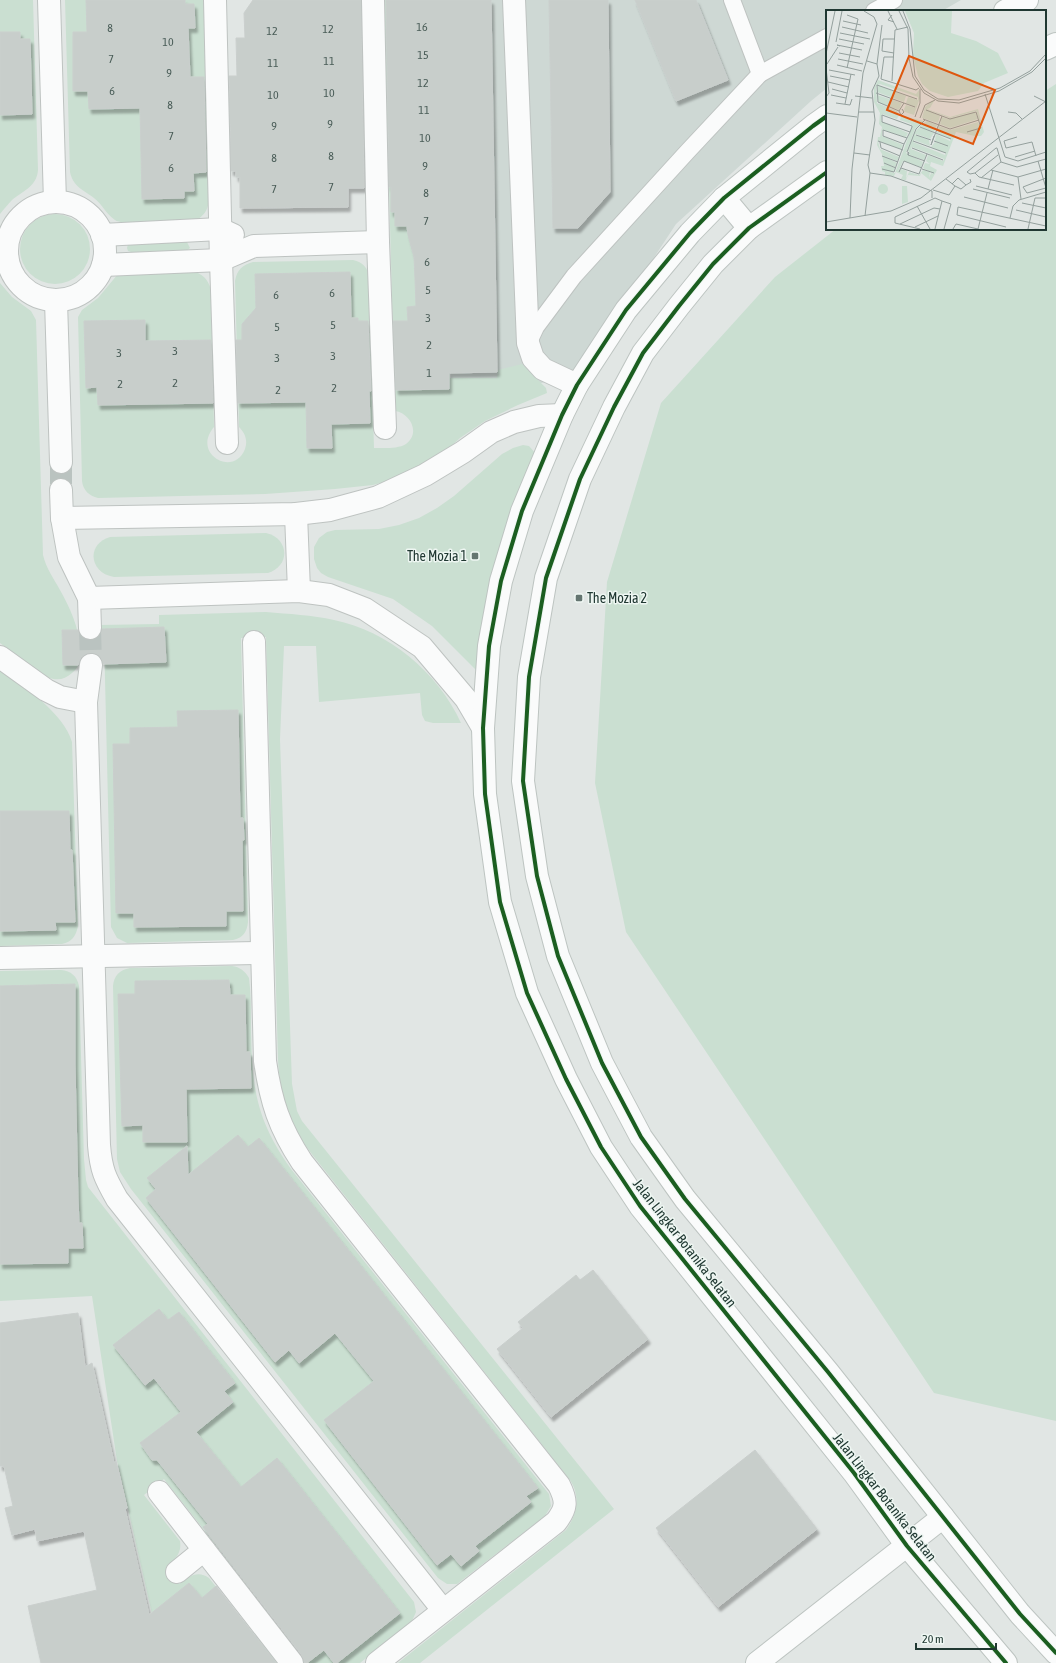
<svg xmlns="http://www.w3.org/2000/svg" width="1056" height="1663" font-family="'Asap Condensed',sans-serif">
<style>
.built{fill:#ced8d4}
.green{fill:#cadfd1}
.building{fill:#c8cecb;stroke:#cacfcd;filter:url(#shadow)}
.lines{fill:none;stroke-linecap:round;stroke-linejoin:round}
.street-tunnel{stroke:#bac3c0;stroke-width:22;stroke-dasharray:22 11;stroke-linecap:butt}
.lane-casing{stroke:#bec3c1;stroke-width:18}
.street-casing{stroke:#bec3c1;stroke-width:24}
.secondary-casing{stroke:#bdc4c1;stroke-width:24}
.lane{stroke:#fafbfb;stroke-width:16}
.street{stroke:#fafbfb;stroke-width:22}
.secondary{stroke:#fafbfb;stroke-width:22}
.cycleway-casing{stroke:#eef6f2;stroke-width:6}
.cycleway{stroke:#1b5e20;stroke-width:4}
.poi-dot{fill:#647570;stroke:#eef6f2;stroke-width:1.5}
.labels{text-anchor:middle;stroke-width:3;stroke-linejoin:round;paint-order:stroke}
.number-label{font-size:12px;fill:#4b5e59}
.poi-label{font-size:14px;fill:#203832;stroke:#eef6f2;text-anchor:end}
.street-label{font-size:14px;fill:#203832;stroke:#eef6f2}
.inset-road{fill:none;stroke:#94a09d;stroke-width:1}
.view{fill:#de570e;fill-opacity:0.15;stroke:#de570e;stroke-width:2}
.inset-edge{fill:none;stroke:#203832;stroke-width:2}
</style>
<defs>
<filter id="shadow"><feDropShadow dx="2.5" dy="4.5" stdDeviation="1" flood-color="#0004"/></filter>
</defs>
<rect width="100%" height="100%" fill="#e1e6e4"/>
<path class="built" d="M440,0H961L942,11H827V88L811,101L676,224L579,372L500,395L452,420Z"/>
<g class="green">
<path d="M0,0H33L38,170C37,186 23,191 12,200C8,204 4,209 0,214Z"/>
<path d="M65,0H204L209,200C208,210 204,216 195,221C180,221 125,227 115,220C107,215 102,204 94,198C84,190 73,187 70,172Z"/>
<path d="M384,0H439L450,378H497L498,370L522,364L546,388L547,393L518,405L485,421L460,438L436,460L391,480L373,485L335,489L265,494L98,498C89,496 83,490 82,481L78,317L82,310L98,298L118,274L191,270C202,274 208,278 211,290L214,427C191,454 234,478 245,449C248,440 245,433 239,427L235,281C237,270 242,265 253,262L353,260C363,262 368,268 369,277L374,448C384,448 398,449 406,444C421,433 410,413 395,411Z"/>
<path d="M1056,84V1421L934,1393L626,932L595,783L607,582L661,403L775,277L836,229H1045V91Z"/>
<circle cx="55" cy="249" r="35"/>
<path d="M187,242L190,248L186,251L131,252L128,251L127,248L128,244Z"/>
<path d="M0,283L12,297L31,311L36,320L43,555C46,568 54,579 60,590C70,608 79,627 80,648C81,657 80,667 72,673C64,680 57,681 47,677L0,643Z"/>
<path d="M523,445L529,446L536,454L476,670L432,626L393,599L328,577L321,573L317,568L314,559V547L319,538L327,532L335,530L379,529L399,525L419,518L437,508L454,496L502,454L513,448Z"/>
<path d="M266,533C289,538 291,566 268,573L114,577C89,573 86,544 110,537Z"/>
<path d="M266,612C289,614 312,615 334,620C388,631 438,672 461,723H433L425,721L422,715L420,693L319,702L316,646H284L280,739L292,1084L297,1111L302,1121L614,1509L420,1663H398L566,1530C577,1515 581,1496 570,1480L311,1153C289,1123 280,1097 278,1060L266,637L241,638L248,922C247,932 243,938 233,940L127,943L117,938L111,927L104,637L100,636L99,625L159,624V615Z"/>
<path d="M0,669C23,686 64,713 72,742L78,926C76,936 72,942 62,944L0,946Z"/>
<path d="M232,966C240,967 245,971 249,978C251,994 251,1011 251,1027C252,1087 255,1118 291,1169L549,1494L551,1506L545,1516L457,1584H447L438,1578L131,1189L120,1172L117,1159L113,986C114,976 119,970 130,968Z"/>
<path d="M61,970C71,971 77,976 79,986L84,1159L86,1180L88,1187L414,1602L416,1612L412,1621L360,1663H309L164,1479L144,1495L180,1541C182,1554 175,1559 166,1567L179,1584C189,1576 198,1570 209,1578L277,1663H188L161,1653L117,1461L92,1296L0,1301V971Z"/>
</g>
<g class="building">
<path d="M86,0H185V4H194L195,28H188L190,77H204L206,172L193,173L194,191H184V198L142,199L140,108L89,109L88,91H73V32H87Z"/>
<path d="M253,0H361L364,188H348V207L240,208V177H236V171H231L229,76H237L236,38H245L244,13Z"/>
<path d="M386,0H491L497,372L449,373V389L396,390L393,321H408L407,307L416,306L415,279L414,257L408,235L407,226H395V212H391V187H389Z"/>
<path d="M549,0H608L610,192L578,228H553Z"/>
<path d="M635,0H696L728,80L676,101Z"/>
<path d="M0,32H20V39H30L32,114L0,115Z"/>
<path d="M350,272L351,318H358V321H368L371,391H369L370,423L331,424L332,448H307L306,402L238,403L236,340H242V324L256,308L255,274Z"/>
<path d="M145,320V341L211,340L213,403L98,405L97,387L86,388L84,321Z"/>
<path d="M164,627L166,662L103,664L99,655L92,653L86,654L81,657L78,665H63L62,630H78L80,635L84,639L91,640L97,638L101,634L102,629Z"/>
<path d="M238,710L240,818H243L244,840H242L243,911H226V926L134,927V913H116L113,744H130V728L178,727L177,711Z"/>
<path d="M0,811H69L70,850H72L75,922H55L56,930L0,931Z"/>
<path d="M229,980L230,995H245L246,1052H250L251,1088L186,1089L187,1142H143V1125L122,1126L118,994H135V981Z"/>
<path d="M75,984V1065L78,1199L79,1223H82L83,1248H68V1263L0,1264V986Z"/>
<path d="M238,1135L248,1147L259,1138L538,1488L526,1496L531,1502L475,1546L479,1551L461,1566L451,1554L437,1565L324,1420L374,1381L335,1333L299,1363L289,1350L275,1362L146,1198L156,1189L147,1178L187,1146L188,1175Z"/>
<path d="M593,1270L648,1339L551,1417L497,1349L523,1328L518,1322L576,1275L580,1280Z"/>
<path d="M159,1309L168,1320L179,1312L235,1383L224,1391L233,1402L196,1432L241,1487L277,1458L400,1613L337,1663H334L324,1650L307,1663H304L302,1655L203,1527L208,1524L157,1460H152L140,1443L181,1412L154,1378L145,1385L113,1345Z"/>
<path d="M78,1313L85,1367L92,1363L114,1463L116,1461L127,1508L125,1509L149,1615L189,1583L202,1598L216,1586L276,1663H41L28,1606L97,1590L84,1531L37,1541L35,1529L12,1535L5,1508L13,1506L4,1466H0V1323Z"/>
<path d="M755,1450L817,1529L718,1607L656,1528Z"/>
</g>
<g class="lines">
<g class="street-tunnel">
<path d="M61,462V490"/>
<path d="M90,628L91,665"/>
</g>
<g class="lane-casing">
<g id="lane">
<path d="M732,0L760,74"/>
<path d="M874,11L894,0"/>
<path d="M529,342L536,327L574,276L687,152L760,74L827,37"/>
</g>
</g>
<g class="street-casing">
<g id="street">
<path d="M49,0L55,202"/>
<path d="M215,0L221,260L227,443"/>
<path d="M373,0L378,242L385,428"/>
<path d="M514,0L528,343L533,358L543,369L577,385"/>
<circle cx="56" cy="251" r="49"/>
<path d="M102,235L220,229L233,235"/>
<path d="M103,265L221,260L254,246L378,242"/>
<path d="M56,301L61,462"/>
<path d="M61,490L62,518L69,557L89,598L90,628"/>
<path d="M296,514L299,591"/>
<path d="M62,518L296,514L330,510L378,497L425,475L463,452L491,432L514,422L539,416L562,415"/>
<path d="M89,598L299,591L329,595L365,609L422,647L466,699L483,728"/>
<path d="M254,642L265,1061C271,1102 279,1127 302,1162L559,1485C567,1501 567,1508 556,1522L377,1663"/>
<path d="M0,657L46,690L60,697L86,702"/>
<path d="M91,665L86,702L99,1145C101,1170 105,1178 117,1199L443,1610"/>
<path d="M0,958L262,953"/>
<path d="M159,1492L292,1663"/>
<path d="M177,1572L204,1550"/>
</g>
</g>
<g class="secondary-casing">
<g id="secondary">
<path d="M1005,11L1027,0"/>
<path d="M1045,49L1056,44"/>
<path d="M827,116L813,126L724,198L690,233L626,310L577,385L562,415L522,511L501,581L489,646L483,728L485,794L500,902L527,993L566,1079L601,1147L640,1206L854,1473L907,1546L1006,1663"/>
<path d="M827,172L749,228L713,264L679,306L643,353L614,407L580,479L546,578L529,677L523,781L537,876L558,956L602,1063L641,1137L685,1199L828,1372L1020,1614L1056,1653"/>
<path d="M724,198L749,228"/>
<path d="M757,1663L943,1517"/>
</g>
</g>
<use href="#lane" class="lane"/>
<use href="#street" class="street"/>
<use href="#secondary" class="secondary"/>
<g class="cycleway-casing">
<g id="cycleway">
<path d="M827,116L813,126L724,198L690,233L626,310L577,385L562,415L522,511L501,581L489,646L483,728L485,794L500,902L527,993L566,1079L601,1147L640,1206L854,1473L907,1546L1006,1663"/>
<path d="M827,172L749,228L713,264L679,306L643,353L614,407L580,479L546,578L529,677L523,781L537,876L558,956L602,1063L641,1137L685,1199L828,1372L1020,1614L1056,1653"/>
</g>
</g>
<use href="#cycleway" class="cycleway"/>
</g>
<g class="poi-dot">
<rect x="471" y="552" width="8" height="8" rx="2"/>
<rect x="575" y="594" width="8" height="8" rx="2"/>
</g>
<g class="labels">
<g class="number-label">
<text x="422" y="31">16</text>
<text x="110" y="32">8</text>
<text x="328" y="33">12</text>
<text x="272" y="35">12</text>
<text x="168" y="46">10</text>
<text x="423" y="59">15</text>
<text x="111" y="63">7</text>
<text x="329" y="65">11</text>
<text x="273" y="67">11</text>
<text x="169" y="77">9</text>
<text x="423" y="87">12</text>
<text x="112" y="95">6</text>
<text x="329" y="97">10</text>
<text x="273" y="99">10</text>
<text x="170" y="109">8</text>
<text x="424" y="114">11</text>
<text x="330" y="128">9</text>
<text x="274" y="130">9</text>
<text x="171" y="140">7</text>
<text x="425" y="142">10</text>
<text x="331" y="160">8</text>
<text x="274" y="162">8</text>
<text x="425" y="170">9</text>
<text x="171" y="172">6</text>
<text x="331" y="191">7</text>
<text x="274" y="193">7</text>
<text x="426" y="197">8</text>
<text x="426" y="225">7</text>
<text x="427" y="266">6</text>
<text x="428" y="294">5</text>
<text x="332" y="297">6</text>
<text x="276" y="299">6</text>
<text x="428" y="322">3</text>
<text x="333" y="329">5</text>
<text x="277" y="331">5</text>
<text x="429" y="349">2</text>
<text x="175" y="355">3</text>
<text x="119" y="357">3</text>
<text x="333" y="360">3</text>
<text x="277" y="362">3</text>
<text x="429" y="377">1</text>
<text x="175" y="387">2</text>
<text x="120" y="388">2</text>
<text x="334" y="392">2</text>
<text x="278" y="394">2</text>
</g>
<g class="poi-label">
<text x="467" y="561">The Mozia 1</text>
<text x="587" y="603" text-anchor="start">The Mozia 2</text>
</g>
<g class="street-label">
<text transform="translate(685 1243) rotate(52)" y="5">Jalan Lingkar Botanika Selatan</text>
<text transform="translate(885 1497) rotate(52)" y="5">Jalan Lingkar Botanika Selatan</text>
</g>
</g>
<g transform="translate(826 10)">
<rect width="220" height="220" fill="#e1e6e4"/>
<path d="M79,1H126L125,23L150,31L172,43L182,63L158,73L152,81L122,87L104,81L96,74L92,66L87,46L88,23ZM52,70L90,84L93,80L94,88L88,105L79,102L78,99L80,95L90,98L80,93L82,87L92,90V87L54,74L50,76L51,93L71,101L73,105L71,109L56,104L55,111L82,123L80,127L56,120V126L77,135L75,139L52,131L54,139L73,147L71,151L56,145L71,153L69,157L58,153L69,158L67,162L56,160L69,163L86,117L85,114L74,110L75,106L98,111L89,119L80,143L97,152L95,157L77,151L72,162L75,159L81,161L80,169L83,162L93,165L97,160L104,162L103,168L105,163L108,164L97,158L99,153L104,154L100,151L102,145L117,151L118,149L86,137L85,139L100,145L98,150L84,145L82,140L88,123L96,114L101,111L111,115L108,122L94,117L108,123L104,129L90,124L89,125L103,130L104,136L88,130L87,132L119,145L120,143L105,137L109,132L122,137L109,131L110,124L124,131L125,129L111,123L113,116L124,120L152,112L154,118L141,123L156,118L150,101L124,108L100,99L114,106L112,113L96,108L99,97L106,91H108L104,98L101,99L124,107L152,99L158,122L155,126H149L130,122L117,156L105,152L104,156L111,160L105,171L95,163L94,166L82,165L80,170H78L75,169L77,165L70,162L68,166L59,165V162L56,161L55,156H58L56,144L51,135L52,127H54L56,117L53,114L54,103L48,92V78ZM52,75L80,86L78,92L51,82ZM51,85L76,93L73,100L53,93ZM149,102L152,109L124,118L114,114L116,107L122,109ZM52 179a5 5 0 1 1 10 0a5 5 0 1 1-10 0ZM76,176H81L82,192L76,194Z" fill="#cadfd1"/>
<path class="inset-road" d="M62,1L71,19M73,1L82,19L83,48L87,67L98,83L112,91L133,93L173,81L206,62L220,48M77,1L84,19L89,66L98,80L112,89L133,90L174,78L204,61L220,44M21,5L32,9L21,58M66,5L62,10L68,12M17,11L35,15M16,17L42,23M14,23L44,29M13,29L38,34M10,32L16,1M14,36L11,35L36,40M13,43L34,47M68,43L56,41L57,29H68M0,44L9,1M68,47H58L55,69L90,80L93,78M12,49L37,54M41,51L51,54L56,15M1,54L12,37M11,55L36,61M0,58L3,83L0,87M3,60L29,65M4,66L24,70M66,71L69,20L82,17M2,72L23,77M6,79L21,83M50,83L89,97M159,84L179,147L192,151L220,142M5,85L20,88M29,86L46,88M208,86L220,92M10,93L24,95L26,89M19,94L25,64M76,99L78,102L75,105L73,101L78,93M100,100L124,109L150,102L155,118L141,122M73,101L52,92L51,75L91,89M33,102H48L49,110L42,155L44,163L39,206M48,102L46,81L53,66L51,54M182,102L190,103L196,109M0,103L31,107M89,107L94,93V79M94,108L99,95L109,90M97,109L124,119L153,110M94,117L125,129M90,125L105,130M108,126L105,135L116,106M191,127L178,131L180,138L206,132L210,146M52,131L77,140M87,131L120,143M108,131L122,136M54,132L55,138L74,146M78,134L57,126V120L81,128M86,138L117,150M81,142L90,119L99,110M28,143L44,145M82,145V142L83,143L82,145L99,151M172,145L149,163L144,164L141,162L170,138H171L175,152L191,157L220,149M56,146L72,152M189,147L209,141M212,151L220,178M58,153L70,158M75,158L93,164L101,144M56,159L68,162L78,134L84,122L86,117V116L56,105V112L84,122M96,159L108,163M165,160L192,167L220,159M73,162L78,151L96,158M44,163L65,166L106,181V188M149,163L153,167L188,175M192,167L195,189M155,168L175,152M220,168L197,177L201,183L220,178M126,174L132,168L140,175L145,172L144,169M129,176L135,179L140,175M150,176L186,185M147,179L184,188M162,179L167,160M107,180L123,185L129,176L120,169M138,187L182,198M116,191L125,194L118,219M196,193L220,198M91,196L104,219M190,200L220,207M24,208L26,159L37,63L51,14L48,7L38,1M184,208L187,196L193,190L220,182M0,212L65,201L95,188L220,91M74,214L108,198L114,199M89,217L112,206M180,217L131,205L132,197L220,216M94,219L69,213V207L109,188L116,191L109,219M127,219L130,214L152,219M152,219L161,183M202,219L209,188H220"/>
<path class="view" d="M83,46L169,80L147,134L61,100Z"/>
<rect width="220" height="220" class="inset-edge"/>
</g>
<path d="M916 1643v6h80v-6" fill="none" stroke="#203832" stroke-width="2"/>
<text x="922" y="1643" font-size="12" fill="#203832" stroke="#eef6f2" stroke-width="3" paint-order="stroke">20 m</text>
</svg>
